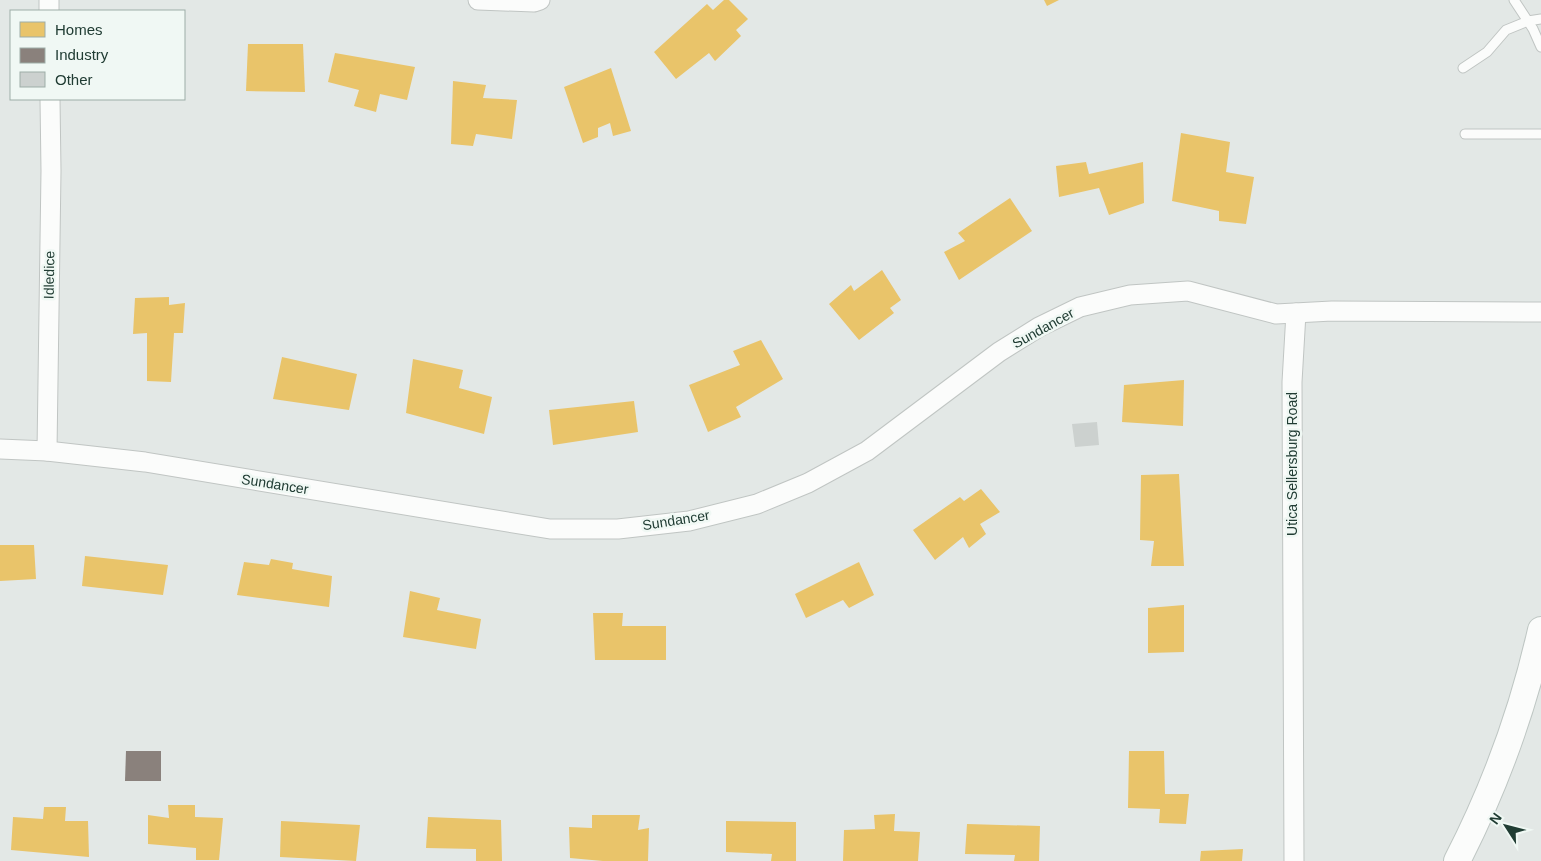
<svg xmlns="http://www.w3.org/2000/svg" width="1541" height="861" font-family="Helvetica,sans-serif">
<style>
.homes{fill:#e9c46a}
.industry{fill:#8a817c}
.building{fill:#ccd1cf}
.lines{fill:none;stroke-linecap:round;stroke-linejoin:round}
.lane-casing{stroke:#c0c5c3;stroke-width:11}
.street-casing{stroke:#c0c5c3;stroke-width:21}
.secondary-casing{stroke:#bec6c3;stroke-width:28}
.lane{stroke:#fbfcfb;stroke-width:9}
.street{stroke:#fbfcfb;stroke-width:19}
.secondary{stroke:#fbfcfb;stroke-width:26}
.labels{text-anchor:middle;stroke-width:5;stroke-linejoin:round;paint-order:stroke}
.street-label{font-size:14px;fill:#203c33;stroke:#f0f8f4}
</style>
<rect width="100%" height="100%" fill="#e3e8e6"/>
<g class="homes">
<path d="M724,0H729L748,19L736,30L741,36L715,61L709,53L676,79L654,52L707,4L713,10Z"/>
<path d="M1044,0H1059L1047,6Z"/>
<path d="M248,44H303L305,92L246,91Z"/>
<path d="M335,53L415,67L407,100L380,94L376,112L354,106L359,90L328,82Z"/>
<path d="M611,68L631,131L613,136L610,123L598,128V137L583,143L564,87Z"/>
<path d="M453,81L486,85L483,98L517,100L512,139L476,134L473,146L451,144Z"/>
<path d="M1181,133L1230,142L1226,172L1254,177L1246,224L1219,221V211L1172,201Z"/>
<path d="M1086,162L1089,174L1143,162L1144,203L1109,215L1099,188L1059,197L1056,166Z"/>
<path d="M1010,198L1032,231L959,280L944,252L965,241L958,233Z"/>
<path d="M882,270L901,300L890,308L894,313L859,340L829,304L851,285L854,291Z"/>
<path d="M169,297V305L185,303L183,333H174L171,382L147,381V333L133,334L135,298Z"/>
<path d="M761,340L783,379L736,407L741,417L708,432L689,385L740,365L733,351Z"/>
<path d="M282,357L357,374L349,410L273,399Z"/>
<path d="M413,359L463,370L459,388L492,397L484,434L406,413Z"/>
<path d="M1184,380L1183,426L1122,422L1124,385Z"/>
<path d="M634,401L638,432L553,445L549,410Z"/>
<path d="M1179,474L1184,566H1151L1154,541L1140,540L1141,475Z"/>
<path d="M981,489L1000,512L980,524L986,534L969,548L963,537L935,560L913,530L960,497L964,501Z"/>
<path d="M0,545H34L36,579L0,581Z"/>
<path d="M85,556L168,565L163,595L82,586Z"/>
<path d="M271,559L293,563L292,569L332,576L329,607L237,595L244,562L269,565Z"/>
<path d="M859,562L874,595L849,608L843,600L806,618L795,594Z"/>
<path d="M410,591L440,598L437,610L481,619L476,649L403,637Z"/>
<path d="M1184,605V652L1148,653V608Z"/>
<path d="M593,613H623L622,626H666V660H595Z"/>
<path d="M1129,751H1164L1165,794H1189L1186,824L1159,823L1160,809L1128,808Z"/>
<path d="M168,805H195V817L223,818L219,860H196V848L148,844V815L169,818Z"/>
<path d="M44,807H66L65,821H88L89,857L11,850L13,817L43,819Z"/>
<path d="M895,814L894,831L920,832L918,861H843L844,830L875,829L874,815Z"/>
<path d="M592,815H640L638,830L649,828L648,861H603L570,858L569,827L592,828Z"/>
<path d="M428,817L501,820L502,861H476V849L426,848Z"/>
<path d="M281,821L360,825L356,861L280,857Z"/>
<path d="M726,821L796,822V861H771L772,854L726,852Z"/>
<path d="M967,824L1040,826L1039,861H1014L1015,855L965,854Z"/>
<path d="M1243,849L1242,861H1200L1201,851Z"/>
</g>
<path class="industry" d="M126,751H161V781H125Z"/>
<path class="building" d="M1097,422L1099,445L1075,447L1072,424Z"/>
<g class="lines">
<g class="lane-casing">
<g id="lane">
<path d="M1514,0L1533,29L1541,47"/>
<path d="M1463,68L1487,52L1506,30L1528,21L1541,19"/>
<path d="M1465,134H1541"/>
</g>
</g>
<g class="street-casing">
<g id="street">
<path d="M49,0V11"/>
<path d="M478,0L534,2L540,0"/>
<path d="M0,449L47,451L145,462L550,529H618L689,521L757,504L808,483L867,451L999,352L1039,327L1080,307L1130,295L1188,291L1276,314L1332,311L1541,312"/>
<path d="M47,451L51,171L50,99"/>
<path d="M1294,861L1292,382L1296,313"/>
</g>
</g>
<g class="secondary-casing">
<path id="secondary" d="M1457,861C1494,789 1523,710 1541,630"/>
</g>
<use href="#lane" class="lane"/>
<use href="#street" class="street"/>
<use href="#secondary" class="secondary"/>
</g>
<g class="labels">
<g class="street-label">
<text transform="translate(49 275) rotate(-89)" y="5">Idledice</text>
<text transform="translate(1043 328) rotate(-29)" y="5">Sundancer</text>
<text transform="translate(1292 464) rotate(-90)" y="5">Utica Sellersburg Road</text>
<text transform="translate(275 484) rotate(9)" y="5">Sundancer</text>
<text transform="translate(676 520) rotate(-9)" y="5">Sundancer</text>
</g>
</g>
<rect x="10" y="10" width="175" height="90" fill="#f0f8f4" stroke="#9dada7"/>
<rect x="20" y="22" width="25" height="15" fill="#e9c46a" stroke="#9dada7"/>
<text x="55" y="35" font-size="15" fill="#203c33">Homes</text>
<rect x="20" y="48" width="25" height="15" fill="#8a817c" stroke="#9dada7"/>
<text x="55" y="60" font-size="15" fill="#203c33">Industry</text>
<rect x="20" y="72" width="25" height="15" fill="#ccd1cf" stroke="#9dada7"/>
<text x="55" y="85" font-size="15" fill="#203c33">Other</text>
<g transform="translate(1506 826) rotate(306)" stroke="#f0f8f4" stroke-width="4" paint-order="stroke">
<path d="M0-4L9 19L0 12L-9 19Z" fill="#203c33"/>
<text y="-8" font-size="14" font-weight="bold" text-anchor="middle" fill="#203c33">N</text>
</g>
</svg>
